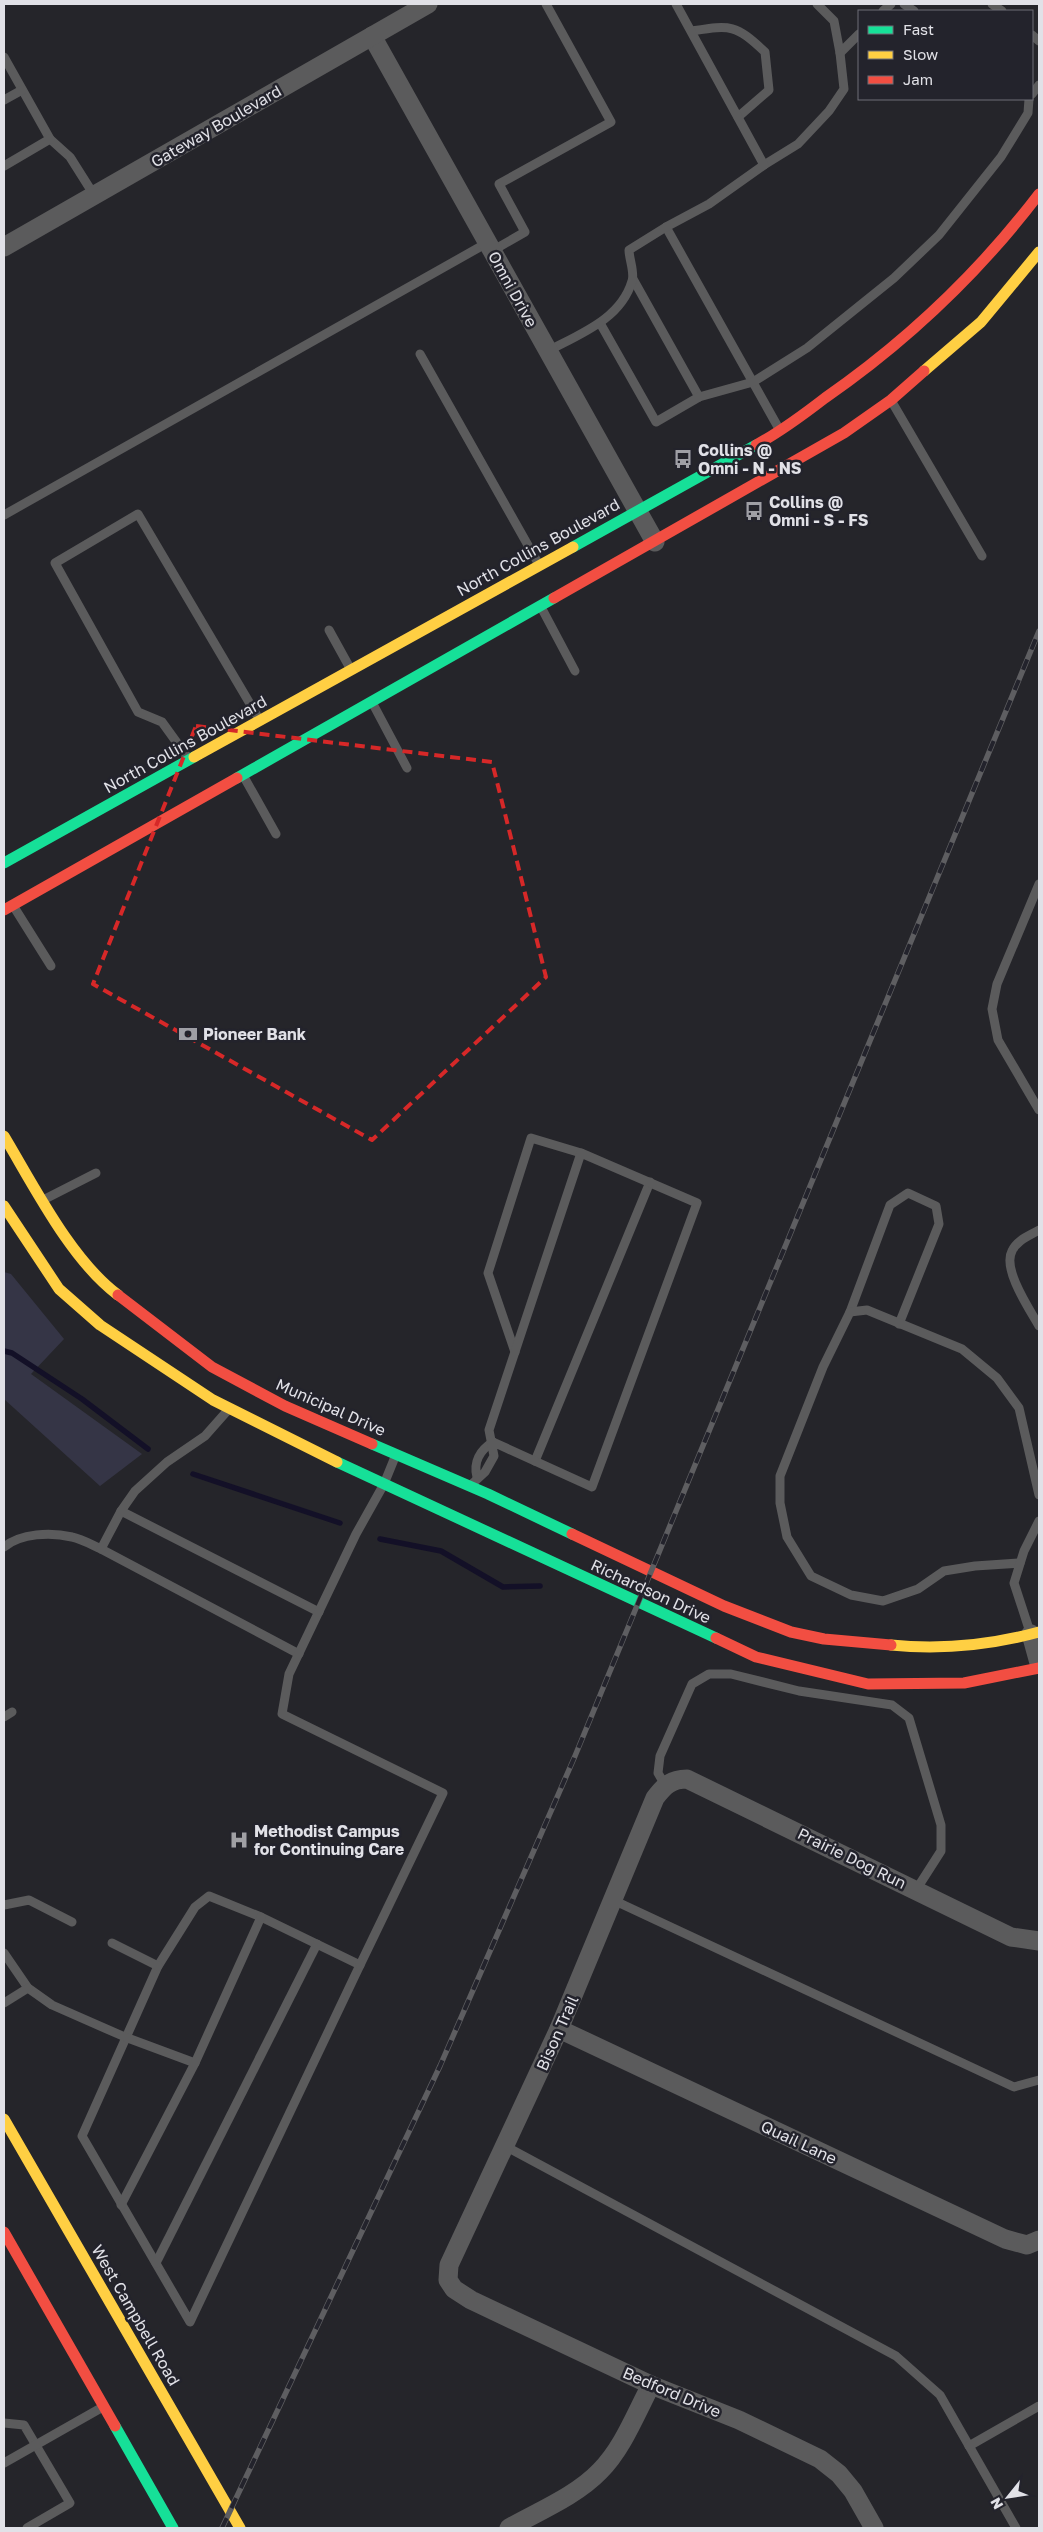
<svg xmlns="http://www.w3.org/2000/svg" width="1043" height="2532" font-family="'Golos Text',sans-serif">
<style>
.green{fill:#353546}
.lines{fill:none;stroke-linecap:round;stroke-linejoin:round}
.stream{stroke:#131027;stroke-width:5.5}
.lane{stroke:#5b5b5c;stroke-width:9}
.street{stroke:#5b5b5c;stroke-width:19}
.fast{stroke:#16e098;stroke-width:11}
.slow{stroke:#ffcf43;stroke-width:11}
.jam{stroke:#f24e42;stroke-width:11}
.rail-casing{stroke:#5e5e61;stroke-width:5.5}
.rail{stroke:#23232c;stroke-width:4;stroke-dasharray:11;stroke-linecap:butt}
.marked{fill:none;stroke:#d62828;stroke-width:4;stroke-dasharray:10 6;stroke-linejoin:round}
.labels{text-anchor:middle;stroke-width:5;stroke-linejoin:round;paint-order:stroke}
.street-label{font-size:16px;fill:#e1e1e7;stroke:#23232c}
.poi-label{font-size:16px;font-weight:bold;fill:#e1e1e7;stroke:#23232c;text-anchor:start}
</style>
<rect width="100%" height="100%" fill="#25252a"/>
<path class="green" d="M4,1272L11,1274L64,1339L31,1374L142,1454L100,1486L4,1399Z"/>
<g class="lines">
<g class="stream">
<path d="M4,1351L12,1353L82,1399L148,1449"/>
<path d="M193,1474L340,1523"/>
<path d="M380,1539L441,1551L503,1587L540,1586"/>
</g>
<g class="lane">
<path d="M817,4L834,21L840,53L859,34"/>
<path d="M904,4L914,11"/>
<path d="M992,4L1002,11"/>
<path d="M883,11L891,4"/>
<path d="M692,31C731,25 735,24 765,52L769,90L738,117"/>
<path d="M1032,35L1039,41"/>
<path d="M4,57L50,139L70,157L94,195"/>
<path d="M1032,94L1039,85"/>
<path d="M4,100L22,90"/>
<path d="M764,165L798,144L829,111L844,89L840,53"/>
<path d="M4,166L50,139"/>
<path d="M666,227L778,427"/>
<path d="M492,251L525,232L499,184L611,122L546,4"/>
<path d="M633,279L699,397"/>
<path d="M600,323L656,422L699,397L753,382L807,348L894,278L939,235L1001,157L1028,113L1029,99"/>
<path d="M548,351C580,334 621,319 632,281C635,273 629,259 629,250L666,227L709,204L764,165L676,4"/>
<path d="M420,354L538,563"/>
<path d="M892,402L982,556"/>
<path d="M4,515L487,243"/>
<path d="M541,607L575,671"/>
<path d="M329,630L350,668"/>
<path d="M373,704L407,768"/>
<path d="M188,758L162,722L138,712L55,563L138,514L259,719"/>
<path d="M244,777L276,834"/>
<path d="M1039,884L997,984L992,1009L998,1040L1039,1110"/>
<path d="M14,907L51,966"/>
<path d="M45,1199L96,1173"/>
<path d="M1039,1230C1029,1236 1017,1240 1012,1251C1002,1269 1030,1310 1039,1326"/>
<path d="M850,1312L890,1205L908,1193L936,1206L939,1224L899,1324"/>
<path d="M515,1352L488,1273L531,1138L581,1153"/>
<path d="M535,1461L650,1182"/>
<path d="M477,1477C473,1462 480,1450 493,1442"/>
<path d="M473,1483L485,1472L494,1456L489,1430L581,1153L697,1203L592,1487L493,1442"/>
<path d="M121,1511L319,1612"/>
<path d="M4,1547C21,1533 51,1532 72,1537C82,1539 92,1545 101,1549L299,1654"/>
<path d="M101,1549L121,1511L135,1491L167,1462L205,1436L228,1410"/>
<path d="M1020,1563L975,1566L944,1571L918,1589L883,1601L851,1595L811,1576L787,1537L780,1503V1476L823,1367L850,1312L867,1310L962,1349L997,1378L1019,1408L1039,1495"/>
<path d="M1030,1632L1014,1583L1024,1551L1039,1521"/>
<path d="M4,1717L12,1712"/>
<path d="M665,1785L658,1773L660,1756L692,1684L709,1674H731L799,1691L892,1705L909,1718L941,1825V1851L916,1890"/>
<path d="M209,1896L261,1917L360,1965L190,2322L82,2136L158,1966L195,1907Z"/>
<path d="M613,1900L1014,2087L1039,2080"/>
<path d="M4,1905L29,1900L72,1922"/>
<path d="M112,1943L158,1966"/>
<path d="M4,1953L28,1988L52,2005L125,2037L195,2063"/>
<path d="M360,1965L443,1793L282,1714L289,1674L356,1534L384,1484L395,1457"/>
<path d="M4,2003L28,1988"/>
<path d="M505,2146L896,2356L940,2395L1016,2528"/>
<path d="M121,2205L195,2063L261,1917"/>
<path d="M156,2263L317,1944"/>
<path d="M4,2423L24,2425L70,2503L27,2528"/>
<path d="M969,2446L1039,2406"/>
<path d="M4,2463L101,2408"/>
</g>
<g class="street">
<path d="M372,36L655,542"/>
<path d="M4,247L428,4"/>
<path d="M1031,1634L1039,1663"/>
<path d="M559,2029L1005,2239L1027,2245L1039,2240"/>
<path d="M509,2528C539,2511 576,2496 600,2471C623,2448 636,2413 651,2385"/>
<path d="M874,2528L853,2491L839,2474L820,2459L739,2420L651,2385L471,2300L454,2289L448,2280L449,2265L559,2029L655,1798C664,1786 671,1779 687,1779L1011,1937L1039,1941"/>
</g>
<g class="fast">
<path d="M573,547L756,445"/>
<path d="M237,778L554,598"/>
<path d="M4,863L194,757"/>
<path d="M372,1444L488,1494L572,1534"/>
<path d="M337,1462L716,1638"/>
<path d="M115,2426L173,2528"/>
</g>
<g class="slow">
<path d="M924,371L981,322L1039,252"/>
<path d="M194,757L573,547"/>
<path d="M4,1136C34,1186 71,1260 118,1295"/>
<path d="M4,1206L59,1289L100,1325L213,1400L337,1462"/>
<path d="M891,1645C940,1650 991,1645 1039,1632"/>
<path d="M4,2119L240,2528"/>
</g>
<g class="jam">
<path d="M756,445C780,432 803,415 825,398C907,341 978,274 1039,194"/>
<path d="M554,598L844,433L891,400L924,371"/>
<path d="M4,910L237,778"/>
<path d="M118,1295L212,1367L285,1406L372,1444"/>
<path d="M572,1534L724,1606L791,1632L824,1639L891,1645"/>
<path d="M716,1638L756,1657L868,1684L964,1683L1039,1668"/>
<path d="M4,2232L115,2426"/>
</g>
<g class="rail-casing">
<path id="rail" d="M222,2528L440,2066L575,1756L1039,631"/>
</g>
<use href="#rail" class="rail"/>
</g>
<path class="marked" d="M196,726L492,762L546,977L372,1140L93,984Z"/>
<defs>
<g id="bus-bare" transform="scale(1.5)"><path d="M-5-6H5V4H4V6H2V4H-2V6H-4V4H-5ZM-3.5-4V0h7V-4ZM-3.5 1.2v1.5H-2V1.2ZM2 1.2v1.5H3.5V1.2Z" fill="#9f9fa5" stroke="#23232c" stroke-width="2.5" paint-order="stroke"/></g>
<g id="bank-bare" transform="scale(1.5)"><path d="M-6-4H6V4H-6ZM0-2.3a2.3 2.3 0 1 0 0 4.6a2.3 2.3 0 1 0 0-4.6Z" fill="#9f9fa5" stroke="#23232c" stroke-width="2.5" paint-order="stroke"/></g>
<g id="hospital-bare" transform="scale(1.5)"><path d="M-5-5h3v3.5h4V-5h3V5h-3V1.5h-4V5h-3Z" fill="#9f9fa5" stroke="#23232c" stroke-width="2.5" paint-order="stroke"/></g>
</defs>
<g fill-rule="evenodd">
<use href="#bus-bare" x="683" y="459"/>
<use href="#bus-bare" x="754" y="511"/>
<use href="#bank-bare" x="188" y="1034"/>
<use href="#hospital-bare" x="239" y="1840"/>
</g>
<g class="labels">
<g class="street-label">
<text transform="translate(216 126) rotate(-30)" y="6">Gateway Boulevard</text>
<text transform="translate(513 289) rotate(61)" y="6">Omni Drive</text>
<text transform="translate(538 547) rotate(-29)" y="6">North Collins Boulevard</text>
<text transform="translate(185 744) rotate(-29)" y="6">North Collins Boulevard</text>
<text transform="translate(331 1407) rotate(24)" y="6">Municipal Drive</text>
<text transform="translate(651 1591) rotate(25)" y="6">Richardson Drive</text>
<text transform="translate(852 1858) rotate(26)" y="6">Prairie Dog Run</text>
<text transform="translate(557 2033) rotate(-66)" y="6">Bison Trail</text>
<text transform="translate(799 2142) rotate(25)" y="6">Quail Lane</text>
<text transform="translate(136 2315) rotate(60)" y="6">West Campbell Road</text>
<text transform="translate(672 2392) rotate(23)" y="6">Bedford Drive</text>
</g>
<g class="poi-label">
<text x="698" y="456">Collins @<tspan x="698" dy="18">Omni - N - NS</tspan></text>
<text x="769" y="508">Collins @<tspan x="769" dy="18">Omni - S - FS</tspan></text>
<text x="203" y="1040">Pioneer Bank</text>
<text x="254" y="1837">Methodist Campus<tspan x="254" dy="18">for Continuing Care</tspan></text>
</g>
</g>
<rect width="1043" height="2532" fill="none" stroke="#e1e1e7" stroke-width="10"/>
<rect x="858" y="10" width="175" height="90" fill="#23232c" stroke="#6f6f77"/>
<rect x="868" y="26" width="25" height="8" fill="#16e098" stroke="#6f6f77"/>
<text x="903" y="35" font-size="15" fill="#e1e1e7">Fast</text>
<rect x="868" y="51" width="25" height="8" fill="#ffcf43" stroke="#6f6f77"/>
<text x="903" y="60" font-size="15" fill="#e1e1e7">Slow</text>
<rect x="868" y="76" width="25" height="8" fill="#f24e42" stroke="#6f6f77"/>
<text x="903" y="85" font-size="15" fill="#e1e1e7">Jam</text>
<g transform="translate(1008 2497) rotate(240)" stroke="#23232c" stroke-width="4" paint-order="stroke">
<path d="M0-4L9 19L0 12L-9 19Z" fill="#e1e1e7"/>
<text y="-8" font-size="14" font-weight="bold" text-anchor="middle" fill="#e1e1e7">N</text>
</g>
</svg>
